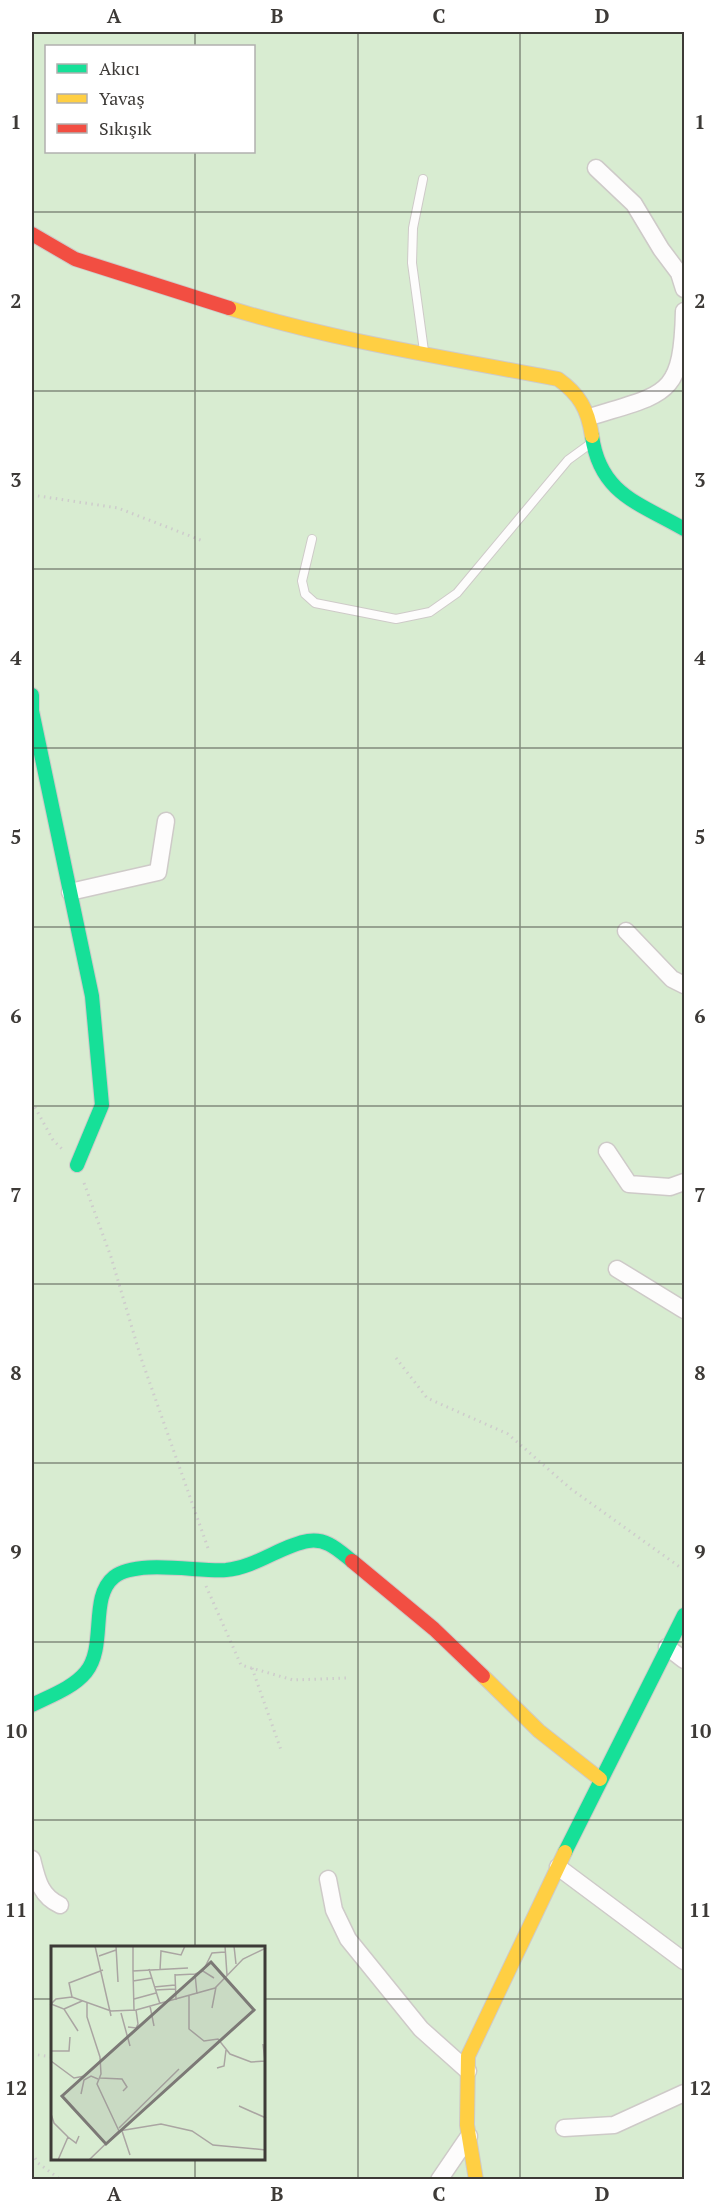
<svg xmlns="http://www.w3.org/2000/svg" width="716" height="2211" font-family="'PT Serif',serif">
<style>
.green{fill:#d8ecd1;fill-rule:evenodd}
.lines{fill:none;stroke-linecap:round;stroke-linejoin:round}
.lane-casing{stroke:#cecac8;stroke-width:10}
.street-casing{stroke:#cecac8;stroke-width:19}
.fast-casing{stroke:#cecac8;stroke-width:16}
.slow-casing{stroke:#cecac8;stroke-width:16}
.jam-casing{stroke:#cecac8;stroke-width:16}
.path{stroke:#cecccc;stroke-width:3;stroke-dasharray:1.5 4.5;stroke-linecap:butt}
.lane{stroke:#fdfcfc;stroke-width:8}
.street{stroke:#fdfcfc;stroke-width:16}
.fast{stroke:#16e098;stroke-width:14}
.slow{stroke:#ffcf43;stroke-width:14}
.jam{stroke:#f24e42;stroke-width:14}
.grid{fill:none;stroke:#3d3a37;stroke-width:1.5;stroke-opacity:0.55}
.inset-road{fill:none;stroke:#aaa5a2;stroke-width:1.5}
.view{fill:#7c7976;fill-opacity:0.15;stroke:#7c7976;stroke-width:3}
.inset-edge{fill:none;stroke:#3d3a37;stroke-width:3}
.neatline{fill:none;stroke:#3d3a37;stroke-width:2}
.grid-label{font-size:20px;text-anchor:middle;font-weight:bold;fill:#3d3a37}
</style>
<rect width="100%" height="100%" fill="#f2edea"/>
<path class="green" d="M32,32H684V2179L32,2180ZM46,46H254V152H46ZM52,1947H264V2158H52Z"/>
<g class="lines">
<g class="lane-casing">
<g id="lane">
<path d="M423,179L413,228L412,263L424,351"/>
<path d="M312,539L302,581L305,594L315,603L396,619L430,612L457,593L568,460L590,444"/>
</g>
</g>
<g class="street-casing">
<g id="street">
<path d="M596,168L634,204L661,249L679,273L684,289"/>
<path d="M590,417C666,393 682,398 684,311"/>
<path d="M70,892L158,872L166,821"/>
<path d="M626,931L672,979L684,985"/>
<path d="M607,1151L629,1184L670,1187L684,1182"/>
<path d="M617,1269L684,1310"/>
<path d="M667,1647L684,1660"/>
<path d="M32,1859C37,1879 40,1896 60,1905"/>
<path d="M558,1867L684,1961"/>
<path d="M328,1879L334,1910L348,1939L421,2029L468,2071"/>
<path d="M564,2128L614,2125L684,2093"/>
<path d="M439,2180L469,2136"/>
</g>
</g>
<g class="fast-casing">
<g id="fast">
<path d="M592,436C600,494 639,503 684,529"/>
<path d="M32,695V711L92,996L102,1105L77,1165"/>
<path d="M32,1705C50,1696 73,1688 86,1672C107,1646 89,1597 114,1577C137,1559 198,1572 226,1570C257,1567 282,1545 308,1541C327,1538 338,1550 352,1561"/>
<path d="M565,1852L684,1615"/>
</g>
</g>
<g class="slow-casing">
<g id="slow">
<path d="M229,308C336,341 448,358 558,379C579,394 588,409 592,436"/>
<path d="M483,1676L539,1731L600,1779"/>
<path d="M476,2180L467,2125L468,2056L565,1852"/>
</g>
</g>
<g class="jam-casing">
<g id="jam">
<path d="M32,234L75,259L229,308"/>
<path d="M352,1561L434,1629L483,1676"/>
</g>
</g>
<g class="path">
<path d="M32,495L118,508L203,541"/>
<path d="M32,1102L53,1140L63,1150"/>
<path d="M84,1183L111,1257L141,1358L209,1551"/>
<path d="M396,1358L427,1398L508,1434L571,1489L684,1570"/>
<path d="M206,1586L241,1665L293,1680L346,1678"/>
<path d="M252,1668L281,1750"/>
<path d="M32,2054L52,2057"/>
<path d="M32,2153L38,2163L61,2180"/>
</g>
<use href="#lane" class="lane"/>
<use href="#street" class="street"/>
<use href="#fast" class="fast"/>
<use href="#slow" class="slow"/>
<use href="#jam" class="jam"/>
</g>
<path class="grid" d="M195,32V46M358,32V2180M520,32V2180M195,152V1947M32,212H684M32,391H684M32,569H684M32,748H684M32,927H684M32,1106H684M32,1284H684M32,1463H684M32,1642H684M32,1820H684M32,1999H52M264,1999H684M195,2158V2180"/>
<g transform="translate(51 1946)">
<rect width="214" height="214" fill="#f2edea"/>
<path d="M0,0H214V214H0Z" fill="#d8ecd1"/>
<path class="inset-road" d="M44,0L60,70M65,0L67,36M174,0L176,29M183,0L185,18M48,10L65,4M98,23L109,58M109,24L110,5L130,9L134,0M82,25V0M152,25L161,7L174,6M124,28L125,54M144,28L152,25L163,32M124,29L144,28L146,48M82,35L101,32M103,41L124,39M104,44L124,43M138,50V83L153,95L167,93L179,108L200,116L214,115L212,98M21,51L18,37L52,24M83,53L105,47M36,57V71L49,111L50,128L46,138L68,185M99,60L103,80M161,62L165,41M13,63L31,55M83,64L82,25L137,22M70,67L79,100M77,81L85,82L87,78L85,64M27,85L13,63L0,58L5,53L21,51L60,65L85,64L164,42L192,13L215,2M0,105H18L19,91M0,115L23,132L34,130M166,122L173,120L175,104M49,132L71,133L76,141L72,145M30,148L33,134L40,130L47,133M188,160L215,172M0,168L3,177L17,191L25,197L28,190M68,182L128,123M71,185L79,209M7,214L17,191M38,214L68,185L110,178L141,185L162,199L215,204"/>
<path class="view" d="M160,16L203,64L55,198L11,150Z"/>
<rect width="214" height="214" class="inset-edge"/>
</g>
<rect width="716" height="2211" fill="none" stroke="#ffffff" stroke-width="66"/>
<rect x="45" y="45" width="210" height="108" fill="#ffffff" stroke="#b1b0af" stroke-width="1.5"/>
<rect x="57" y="64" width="30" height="9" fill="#16e098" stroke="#b1b0af" stroke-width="1.5"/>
<text x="99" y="75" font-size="18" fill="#3d3a37">Akıcı</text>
<rect x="57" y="94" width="30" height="9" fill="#ffcf43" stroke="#b1b0af" stroke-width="1.5"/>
<text x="99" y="105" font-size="18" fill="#3d3a37">Yavaş</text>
<rect x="57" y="124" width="30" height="9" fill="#f24e42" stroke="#b1b0af" stroke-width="1.5"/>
<text x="99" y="135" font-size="18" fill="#3d3a37">Sıkışık</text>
<rect x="33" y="33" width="650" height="2145" class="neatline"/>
<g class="grid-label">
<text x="114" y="23">A</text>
<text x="277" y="23">B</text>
<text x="439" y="23">C</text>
<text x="602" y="23">D</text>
<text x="16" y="129">1</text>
<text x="700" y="129">1</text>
<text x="16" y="308">2</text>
<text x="700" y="308">2</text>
<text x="16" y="487">3</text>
<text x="700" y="487">3</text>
<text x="16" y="665">4</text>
<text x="700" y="665">4</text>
<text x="16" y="844">5</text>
<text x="700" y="844">5</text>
<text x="16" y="1023">6</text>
<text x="700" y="1023">6</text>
<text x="16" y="1202">7</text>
<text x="700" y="1202">7</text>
<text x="16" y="1380">8</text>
<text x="700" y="1380">8</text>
<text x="16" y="1559">9</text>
<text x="700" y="1559">9</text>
<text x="16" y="1738">10</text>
<text x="700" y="1738">10</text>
<text x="16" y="1917">11</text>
<text x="700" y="1917">11</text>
<text x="16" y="2095">12</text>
<text x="700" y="2095">12</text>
<text x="114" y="2201">A</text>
<text x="277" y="2201">B</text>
<text x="439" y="2201">C</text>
<text x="602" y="2201">D</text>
</g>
</svg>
